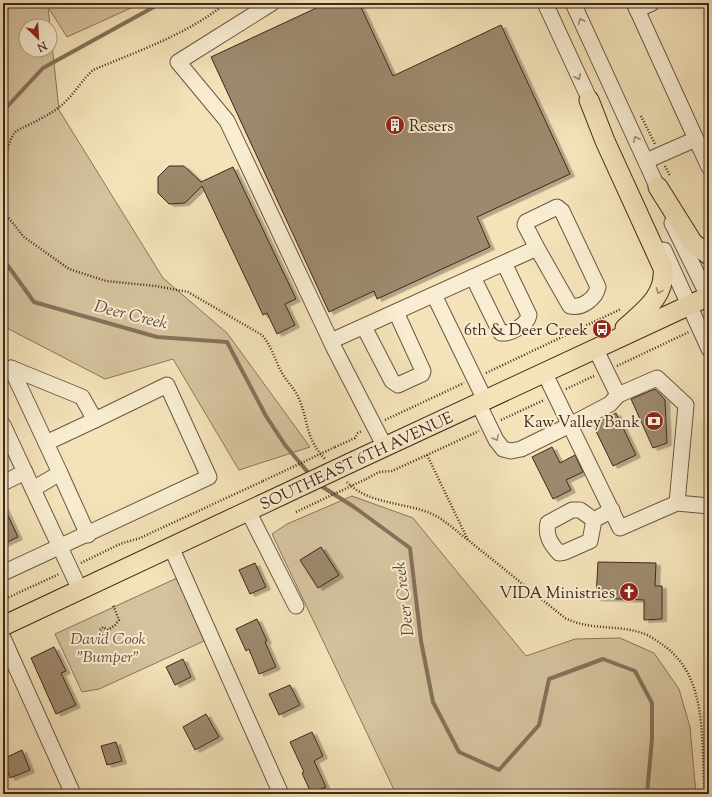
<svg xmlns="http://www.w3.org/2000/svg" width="712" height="797" font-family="'Sorts Mill Goudy',serif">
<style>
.green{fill:#d5c39e;stroke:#8a755e;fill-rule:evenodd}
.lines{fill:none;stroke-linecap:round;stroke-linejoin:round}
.stream{stroke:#86715b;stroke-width:4}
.building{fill:#9d896e;stroke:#3f271d;filter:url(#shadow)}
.minor-casing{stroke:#6c5644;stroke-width:17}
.major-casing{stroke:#3f271d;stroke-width:21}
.path{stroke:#3f271d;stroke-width:2.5;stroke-dasharray:1 2;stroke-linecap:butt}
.minor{stroke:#f8edd2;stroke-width:15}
.major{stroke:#f4e3b9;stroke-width:19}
.major-bridge-casing{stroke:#3f271d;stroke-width:21;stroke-linecap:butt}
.path-bridge{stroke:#3f271d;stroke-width:2.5;stroke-dasharray:1 2;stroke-linecap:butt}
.major-bridge{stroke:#f4e3b9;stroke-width:19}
.oneway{stroke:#9c8a78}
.oneway2{stroke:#9a856b}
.labels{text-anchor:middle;stroke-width:4;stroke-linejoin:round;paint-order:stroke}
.poi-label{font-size:16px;fill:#3f271d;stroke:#f8edd2;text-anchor:end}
.street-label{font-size:16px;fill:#3f271d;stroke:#f8edd2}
.park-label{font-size:16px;font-style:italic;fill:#644e3d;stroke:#f8edd2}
.water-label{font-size:17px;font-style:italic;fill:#634c3c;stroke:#f8edd2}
</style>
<defs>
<filter id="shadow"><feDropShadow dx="4.5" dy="2.5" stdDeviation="0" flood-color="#0004"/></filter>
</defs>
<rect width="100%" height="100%" fill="#f4e3b9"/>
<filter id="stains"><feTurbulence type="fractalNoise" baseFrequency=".005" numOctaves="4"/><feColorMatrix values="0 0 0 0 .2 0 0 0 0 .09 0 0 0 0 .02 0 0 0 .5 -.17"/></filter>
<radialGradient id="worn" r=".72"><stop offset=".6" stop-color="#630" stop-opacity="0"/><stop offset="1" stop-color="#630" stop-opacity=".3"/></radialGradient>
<g class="green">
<path d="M3,3H142L67,37L48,7L59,110L163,278L227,333L310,447L239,470L173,359L105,379L3,326ZM26,26H50V50H26Z"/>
<path d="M352,496L413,518L526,656L575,639L620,638L654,653L679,689L690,727L696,794H396L272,534L287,524Z"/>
<path d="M177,578L204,641L99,689L82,692L55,634Z"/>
</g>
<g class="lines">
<g class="stream">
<path d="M3,111L43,68L161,3"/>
<path d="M3,259L34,302L157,337L227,342L266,416L285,445L311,476"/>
<path d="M318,484L354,507L410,548L421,641L433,702L459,752L499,770L539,725L549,679L603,659L635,671L652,703V739L647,794"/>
</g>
</g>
<g class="building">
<path d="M327,3H359L393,76L501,25L570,174L477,217L490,247L377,299L374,291L329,312L211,57Z"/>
<path d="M169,166H184L201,182L233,167L296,299L285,304L295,325L277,334L267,313L263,315L202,186L185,203L169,204L158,193V177Z"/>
<path d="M655,389L665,400L667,443L653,448L631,399Z"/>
<path d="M616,413L636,455L613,466L593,425Z"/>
<path d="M552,447L560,463L575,455L583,472L566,480L571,490L553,499L532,457Z"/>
<path d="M3,505L18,537L3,544Z"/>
<path d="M321,547L339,575L318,588L300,560Z"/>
<path d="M598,562L656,563L655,586H662V619L644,620V600L596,598Z"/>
<path d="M255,563L266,587L250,594L239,570Z"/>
<path d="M257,619L267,641L265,642L276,667L259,674L249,649L246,651L236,629Z"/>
<path d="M54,647L66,671L61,673L76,705L56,714L31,658Z"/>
<path d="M183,659L191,677L175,685L166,667Z"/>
<path d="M290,685L300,705L279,715L269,694Z"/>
<path d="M206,714L219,737L195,750L183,727Z"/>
<path d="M312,732L323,756L314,761L326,787L311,793L302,773L304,772L290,742Z"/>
<path d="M116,742L122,761L107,765L101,746Z"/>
<path d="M22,750L30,770L10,778L3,759Z"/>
</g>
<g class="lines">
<g class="minor-casing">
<g id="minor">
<path d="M272,3L178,62L227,121L334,348L385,447"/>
<path d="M545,3L594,109"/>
<path d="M573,3L662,197"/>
<path d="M634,3L696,139L646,161"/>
<path d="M637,10L652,3"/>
<path d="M696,139L709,167"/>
<path d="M672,223L709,298"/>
<path d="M664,250L709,349"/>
<path d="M473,277L499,330L501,333C511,334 527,325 529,315L504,263"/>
<path d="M434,295L485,400"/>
<path d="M364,327L392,381L398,385L422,374L423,371L396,312"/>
<path d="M331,341L537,248L525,225L526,222L557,207L562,211L598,287C596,298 582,309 570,306L537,248"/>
<path d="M595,348L618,395L657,378L686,405L677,503"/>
<path d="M11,368L46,443"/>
<path d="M3,371L11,368L82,397L95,420L167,385L209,477L3,573"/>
<path d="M544,372L620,528L677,503L709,506"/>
<path d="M478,403L496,440L503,449L511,451L521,449L570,425L610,404L618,395"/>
<path d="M3,425L80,590"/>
<path d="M60,473L88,535"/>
<path d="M3,483L25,472"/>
<path d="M33,489L60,473L46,443L95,420"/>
<path d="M248,511L296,606"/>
<path d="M594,520L590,541L565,552L559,553C551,544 545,536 548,523L572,510H580L594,520L612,510"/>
<path d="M171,547L281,794"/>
<path d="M3,638L73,794"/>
</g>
</g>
<g class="major-casing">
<g id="major">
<path d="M589,100L605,141L663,268C666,296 644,311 625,328"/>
<path d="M658,187L693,243L709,255"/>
<path d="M350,463L709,296"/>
<path d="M3,626L280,496"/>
</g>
</g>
<g class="path">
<path d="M641,116L655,144"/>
<path d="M665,166L670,176"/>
<path d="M3,190C5,172 4,145 16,131C32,123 51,115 64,103C75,93 82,80 93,70C138,51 188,34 226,3"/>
<path d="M3,211L24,237L69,269L106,281L156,286L188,292L262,335C272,346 275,361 282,373C288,383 296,390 300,401C309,425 306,439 325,459"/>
<path d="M617,366L689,332"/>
<path d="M486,373L621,309"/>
<path d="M566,389L594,376"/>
<path d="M385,420L464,383"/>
<path d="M501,420L544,400"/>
<path d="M335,447L355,438L358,433L362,431"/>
<path d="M427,455L468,540L565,618C591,631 615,624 642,633C649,635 657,641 663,645C710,678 700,743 705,794"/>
<path d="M366,479L379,472L392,471L479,431"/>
<path d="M347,482C368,504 402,502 430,513C444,519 456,531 468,540"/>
<path d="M81,563L120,544L140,538L263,481"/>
<path d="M3,600L59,574"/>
<path d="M108,630L103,627L100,630L102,635L107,634L108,630L115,625L119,620L113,605"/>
</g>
<use href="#minor" class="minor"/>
<use href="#major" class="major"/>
<g class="major-bridge-casing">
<path id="major-bridge" d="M280,496L350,463"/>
</g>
<g class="path-bridge">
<path d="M263,481L335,447"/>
<path d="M296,512L366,479"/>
</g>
<use href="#major-bridge" class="major-bridge"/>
</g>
<defs><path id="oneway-chevron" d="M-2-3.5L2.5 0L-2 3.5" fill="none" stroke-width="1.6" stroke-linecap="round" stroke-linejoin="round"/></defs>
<g class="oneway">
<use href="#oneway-chevron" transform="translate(581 21) rotate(-115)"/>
<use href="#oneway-chevron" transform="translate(578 77) rotate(65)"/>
<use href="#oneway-chevron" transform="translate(636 139) rotate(-115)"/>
<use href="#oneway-chevron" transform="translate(496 438) rotate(60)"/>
</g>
<use class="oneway2" href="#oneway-chevron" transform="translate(659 291) rotate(111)"/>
<defs>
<g id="building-disc" transform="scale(1)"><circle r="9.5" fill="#8f2418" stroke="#f8edd2"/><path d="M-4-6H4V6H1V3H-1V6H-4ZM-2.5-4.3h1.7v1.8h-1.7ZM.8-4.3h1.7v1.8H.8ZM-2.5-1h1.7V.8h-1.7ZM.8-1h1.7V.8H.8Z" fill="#fff"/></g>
<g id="bus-disc" transform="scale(1)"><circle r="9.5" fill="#8f2418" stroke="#f8edd2"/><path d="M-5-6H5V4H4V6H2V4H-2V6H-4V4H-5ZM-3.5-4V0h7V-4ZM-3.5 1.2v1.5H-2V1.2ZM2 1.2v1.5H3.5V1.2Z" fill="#fff"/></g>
<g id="bank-disc" transform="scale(1)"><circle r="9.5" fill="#8f2418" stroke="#f8edd2"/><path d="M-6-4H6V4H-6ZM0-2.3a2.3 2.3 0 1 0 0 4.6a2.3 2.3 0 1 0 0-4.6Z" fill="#fff"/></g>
<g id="church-disc" transform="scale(1)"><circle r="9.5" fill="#8f2418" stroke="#f8edd2"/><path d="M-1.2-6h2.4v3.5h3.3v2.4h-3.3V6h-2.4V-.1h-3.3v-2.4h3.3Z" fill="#fff"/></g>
</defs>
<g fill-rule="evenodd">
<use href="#building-disc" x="395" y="125"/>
<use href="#bus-disc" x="602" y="329"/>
<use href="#bank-disc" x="654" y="421"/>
<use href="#church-disc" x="629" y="592"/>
</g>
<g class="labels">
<g class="poi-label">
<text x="409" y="131" text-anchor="start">Resers</text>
<text x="588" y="335">6th &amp; Deer Creek</text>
<text x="640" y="427">Kaw Valley Bank</text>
<text x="615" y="598">VIDA Ministries</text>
</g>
<g class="street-label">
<text transform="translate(356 460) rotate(-25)" y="6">SOUTHEAST 6TH AVENUE</text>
</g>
<g class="park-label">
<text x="108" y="644">David Cook<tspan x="108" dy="18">"Bumper"</tspan></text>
</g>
<g class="water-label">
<text transform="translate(131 314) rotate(14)" y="6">Deer Creek</text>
<text transform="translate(403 599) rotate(-97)" y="6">Deer Creek</text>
</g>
</g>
<rect width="712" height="797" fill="none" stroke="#f4e3b9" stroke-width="16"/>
<rect x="4" y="4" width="704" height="789" fill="none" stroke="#3f271d" stroke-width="2"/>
<rect x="8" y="8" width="696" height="781" fill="none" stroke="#3f271d"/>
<g transform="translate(38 38) rotate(155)"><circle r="19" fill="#f8edd2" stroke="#ae9e8a"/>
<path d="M0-3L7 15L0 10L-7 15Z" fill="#8f2418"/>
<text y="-6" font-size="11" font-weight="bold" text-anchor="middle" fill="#3f271d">N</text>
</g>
<rect width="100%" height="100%" filter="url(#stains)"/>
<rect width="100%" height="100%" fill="url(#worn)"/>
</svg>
